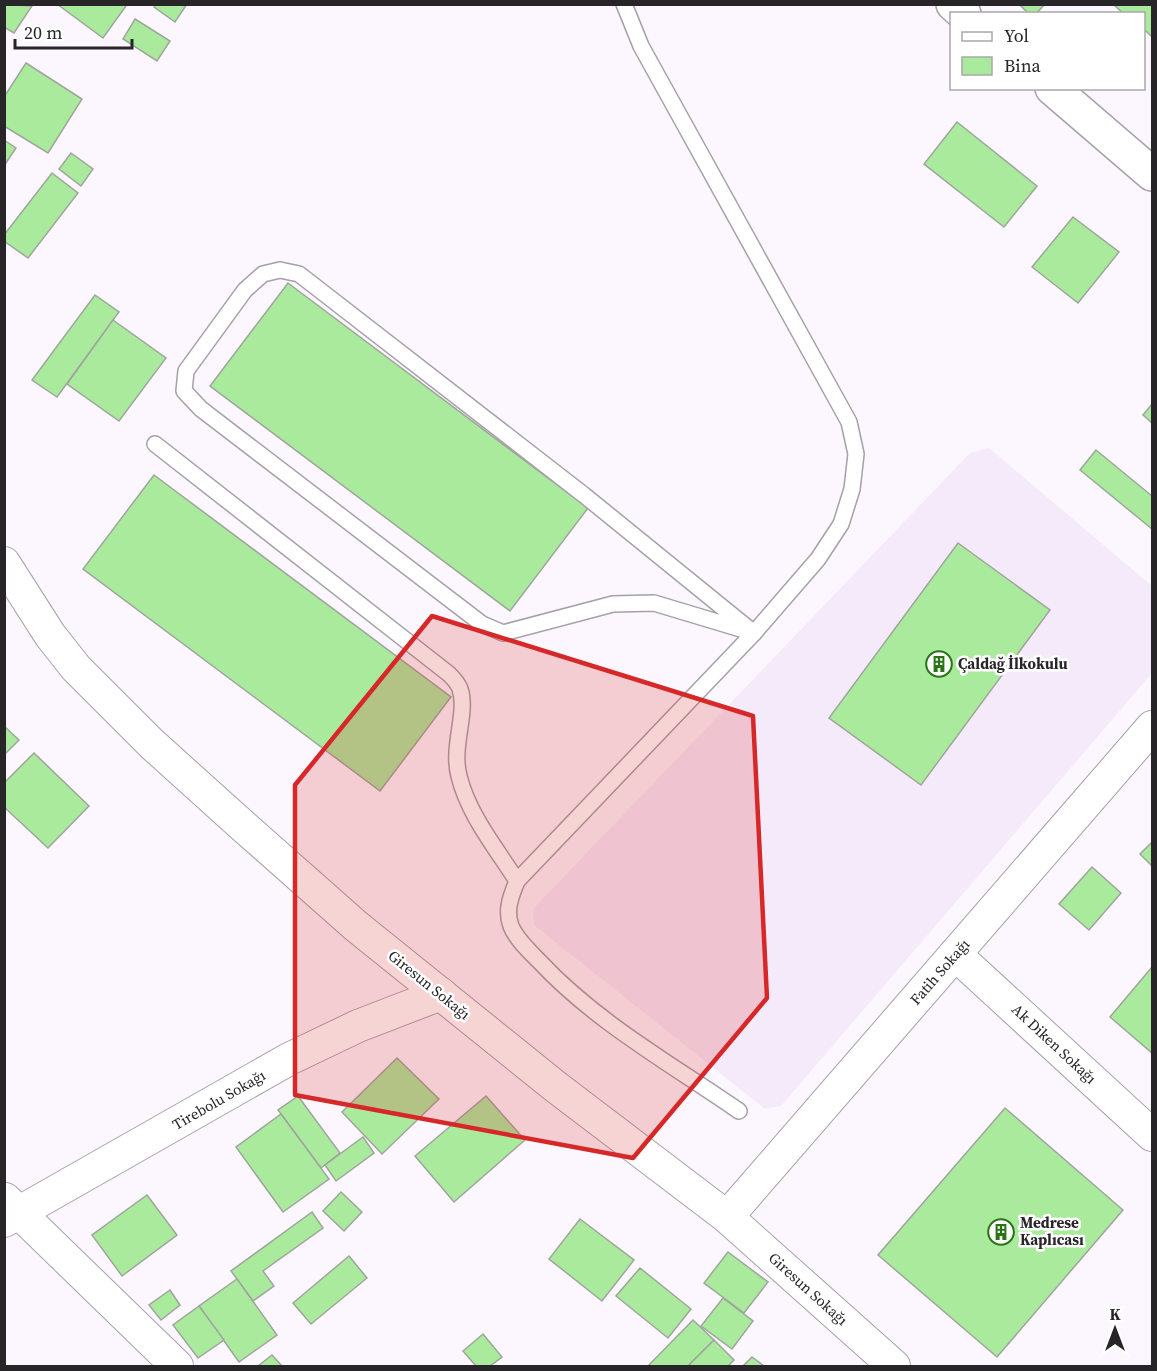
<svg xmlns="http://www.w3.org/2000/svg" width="1157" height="1371" font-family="'Source Serif 4',serif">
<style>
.built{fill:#f5eafa}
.building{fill:#aaea9d;stroke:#9fa59d;stroke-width:1.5}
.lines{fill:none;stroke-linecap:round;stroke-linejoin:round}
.lane-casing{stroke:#a6a0a9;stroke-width:18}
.street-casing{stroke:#a6a0a9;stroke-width:34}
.secondary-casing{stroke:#a6a0a9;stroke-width:36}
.lane{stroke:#fff;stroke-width:15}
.street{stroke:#fff;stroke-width:32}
.secondary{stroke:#fff;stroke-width:33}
.marked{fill:#d62828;fill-opacity:0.2;stroke:#d62828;stroke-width:4.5;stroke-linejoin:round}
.labels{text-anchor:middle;stroke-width:5;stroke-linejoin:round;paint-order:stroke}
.poi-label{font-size:15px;font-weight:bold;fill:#272528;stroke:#fff;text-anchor:start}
.street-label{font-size:15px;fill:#272528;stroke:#fff}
</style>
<rect width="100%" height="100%" fill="#fcf7fe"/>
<path class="built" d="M989,448L1152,586V673L781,1106L765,1109L534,925L533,909L970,453Z"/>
<g class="building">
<path d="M4,4L32,6L14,33L4,27Z"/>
<path d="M57,4H123L126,6L103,38Z"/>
<path d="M156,4H187L175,22L154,7Z"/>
<path d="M1019,4H1045L1036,14H1029Z"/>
<path d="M1113,4H1152V37L1144,29V14H1124Z"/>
<path d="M135,19L170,41L157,61L123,39Z"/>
<path d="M26,63L82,99L48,153L4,126V97Z"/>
<path d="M957,122L1037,186L1004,227L924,164Z"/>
<path d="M4,140L16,148L4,166Z"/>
<path d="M71,153L93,169L81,186L59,169Z"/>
<path d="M52,173L78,193L28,258L4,241V235Z"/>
<path d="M1073,217L1119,252L1078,303L1032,267Z"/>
<path d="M288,283L588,508L510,611L210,386Z"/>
<path d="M95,295L119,312L57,397L32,380Z"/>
<path d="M113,320L166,358L119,421L67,384Z"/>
<path d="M1152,404V423L1143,415Z"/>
<path d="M1096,450L1152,496V529L1080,470Z"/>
<path d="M154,475L451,697L380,791L83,569Z"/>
<path d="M958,543L1050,610L921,785L829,718Z"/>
<path d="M4,726L19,740L4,755Z"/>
<path d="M34,753L89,806L48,848L4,807V783Z"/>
<path d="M1152,842V866L1140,854Z"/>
<path d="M1092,867L1121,893L1089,930L1059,904Z"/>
<path d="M1152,967V1053L1110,1017Z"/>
<path d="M397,1058L439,1099L382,1154L342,1112Z"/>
<path d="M298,1096L340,1153L321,1168L278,1110Z"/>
<path d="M486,1096L525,1140L454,1202L415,1156Z"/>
<path d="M1005,1108L1123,1210L997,1357L878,1255Z"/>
<path d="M281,1114L329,1179L283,1212L236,1147Z"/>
<path d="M363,1137L374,1153L336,1181L325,1165Z"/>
<path d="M341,1192L362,1212L344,1231L323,1211Z"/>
<path d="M147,1195L177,1235L122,1276L92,1235Z"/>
<path d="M312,1212L323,1228L263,1271L274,1286L253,1301L231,1271Z"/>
<path d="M580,1219L634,1260L602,1301L549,1259Z"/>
<path d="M728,1252L768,1282L744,1313L704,1283Z"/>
<path d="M349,1256L367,1278L311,1324L293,1303Z"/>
<path d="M640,1268L691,1309L668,1338L616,1296Z"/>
<path d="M237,1279L277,1335L239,1362L199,1306Z"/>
<path d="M170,1290L180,1305L161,1320L149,1305Z"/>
<path d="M723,1298L753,1321L732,1349L701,1326Z"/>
<path d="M199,1306L224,1340L198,1358L173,1325Z"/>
<path d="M693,1320L714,1340L688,1366H648Z"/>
<path d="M483,1334L502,1357L490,1366H476L463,1351Z"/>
<path d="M714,1340L734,1360L728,1366H688Z"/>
<path d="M272,1355L282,1366H258Z"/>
<path d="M752,1357L764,1366H743Z"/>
</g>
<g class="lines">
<g class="lane-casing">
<g id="lane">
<path d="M624,4L641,46L849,422L856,454L852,489L841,524L818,559L754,633L517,881C511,896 505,910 511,926C516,939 530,952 540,962C596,1022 671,1064 739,1111"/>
<path d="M280,270L299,274L584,495L754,633L654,603L613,604L503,633L482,624L201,409L184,391L186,371L245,290L263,274Z"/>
<path d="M155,444L449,674C453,678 458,683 460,689C468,712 451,747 459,776C468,814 496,848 517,881"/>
</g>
</g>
<g class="street-casing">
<g id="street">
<path d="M4,563L50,635L76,668L152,744L243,826L356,926L556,1087L727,1217L894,1366"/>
<path d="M955,954L1152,1135"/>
<path d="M5,1199L177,1366"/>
<path d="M727,1217L1152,727"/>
<path d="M4,1221L289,1059L358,1026L441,994"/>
</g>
</g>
<g class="secondary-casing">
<g id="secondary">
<path d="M953,4L964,14"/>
<path d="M1052,88L1152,174"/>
</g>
</g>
<use href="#lane" class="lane"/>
<use href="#street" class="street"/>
<use href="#secondary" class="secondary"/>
</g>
<path class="marked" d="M432,616L753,716L767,998L633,1158L295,1095V785Z"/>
<defs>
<g id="building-ring" transform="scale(1.35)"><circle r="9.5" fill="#fff" stroke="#2a7317" stroke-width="1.5"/><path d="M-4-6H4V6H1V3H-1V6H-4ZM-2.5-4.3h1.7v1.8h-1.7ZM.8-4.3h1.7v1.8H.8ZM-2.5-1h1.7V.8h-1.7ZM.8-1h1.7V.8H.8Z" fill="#2a7317"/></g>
</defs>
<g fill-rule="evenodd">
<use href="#building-ring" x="939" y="664"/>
<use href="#building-ring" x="1001" y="1232"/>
</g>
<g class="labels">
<g class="poi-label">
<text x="958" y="669">Çaldağ İlkokulu</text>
<text x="1020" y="1228">Medrese<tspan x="1020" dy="17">Kaplıcası</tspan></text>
</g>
<g class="street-label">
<text transform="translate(940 972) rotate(-49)" y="5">Fatih Sokağı</text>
<text transform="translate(429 985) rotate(39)" y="5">Giresun Sokağı</text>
<text transform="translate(1054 1044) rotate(43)" y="5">Ak Diken Sokağı</text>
<text transform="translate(219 1100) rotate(-30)" y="5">Tirebolu Sokağı</text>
<text transform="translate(808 1289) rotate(42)" y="5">Giresun Sokağı</text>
</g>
</g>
<rect width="1157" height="1371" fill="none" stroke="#272528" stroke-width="12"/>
<rect x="950" y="12" width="195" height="78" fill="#ffffff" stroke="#a9a8a9" stroke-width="1.5"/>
<rect x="962" y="32" width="30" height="9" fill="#ffffff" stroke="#a9a8a9" stroke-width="1.5"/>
<text x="1004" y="42" font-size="18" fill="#272528">Yol</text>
<rect x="962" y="57" width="30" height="18" fill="#aaea9d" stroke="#a9a8a9" stroke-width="1.5"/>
<text x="1004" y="72" font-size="18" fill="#272528">Bina</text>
<g transform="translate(1115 1329)" stroke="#ffffff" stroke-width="4.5" paint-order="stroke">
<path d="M0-4.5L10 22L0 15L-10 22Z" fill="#272528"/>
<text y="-9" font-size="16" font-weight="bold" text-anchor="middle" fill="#272528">K</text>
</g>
<path d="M15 39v9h117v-9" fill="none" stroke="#272528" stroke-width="3"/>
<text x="24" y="39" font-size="18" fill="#272528" stroke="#ffffff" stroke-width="4.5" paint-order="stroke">20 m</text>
</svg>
